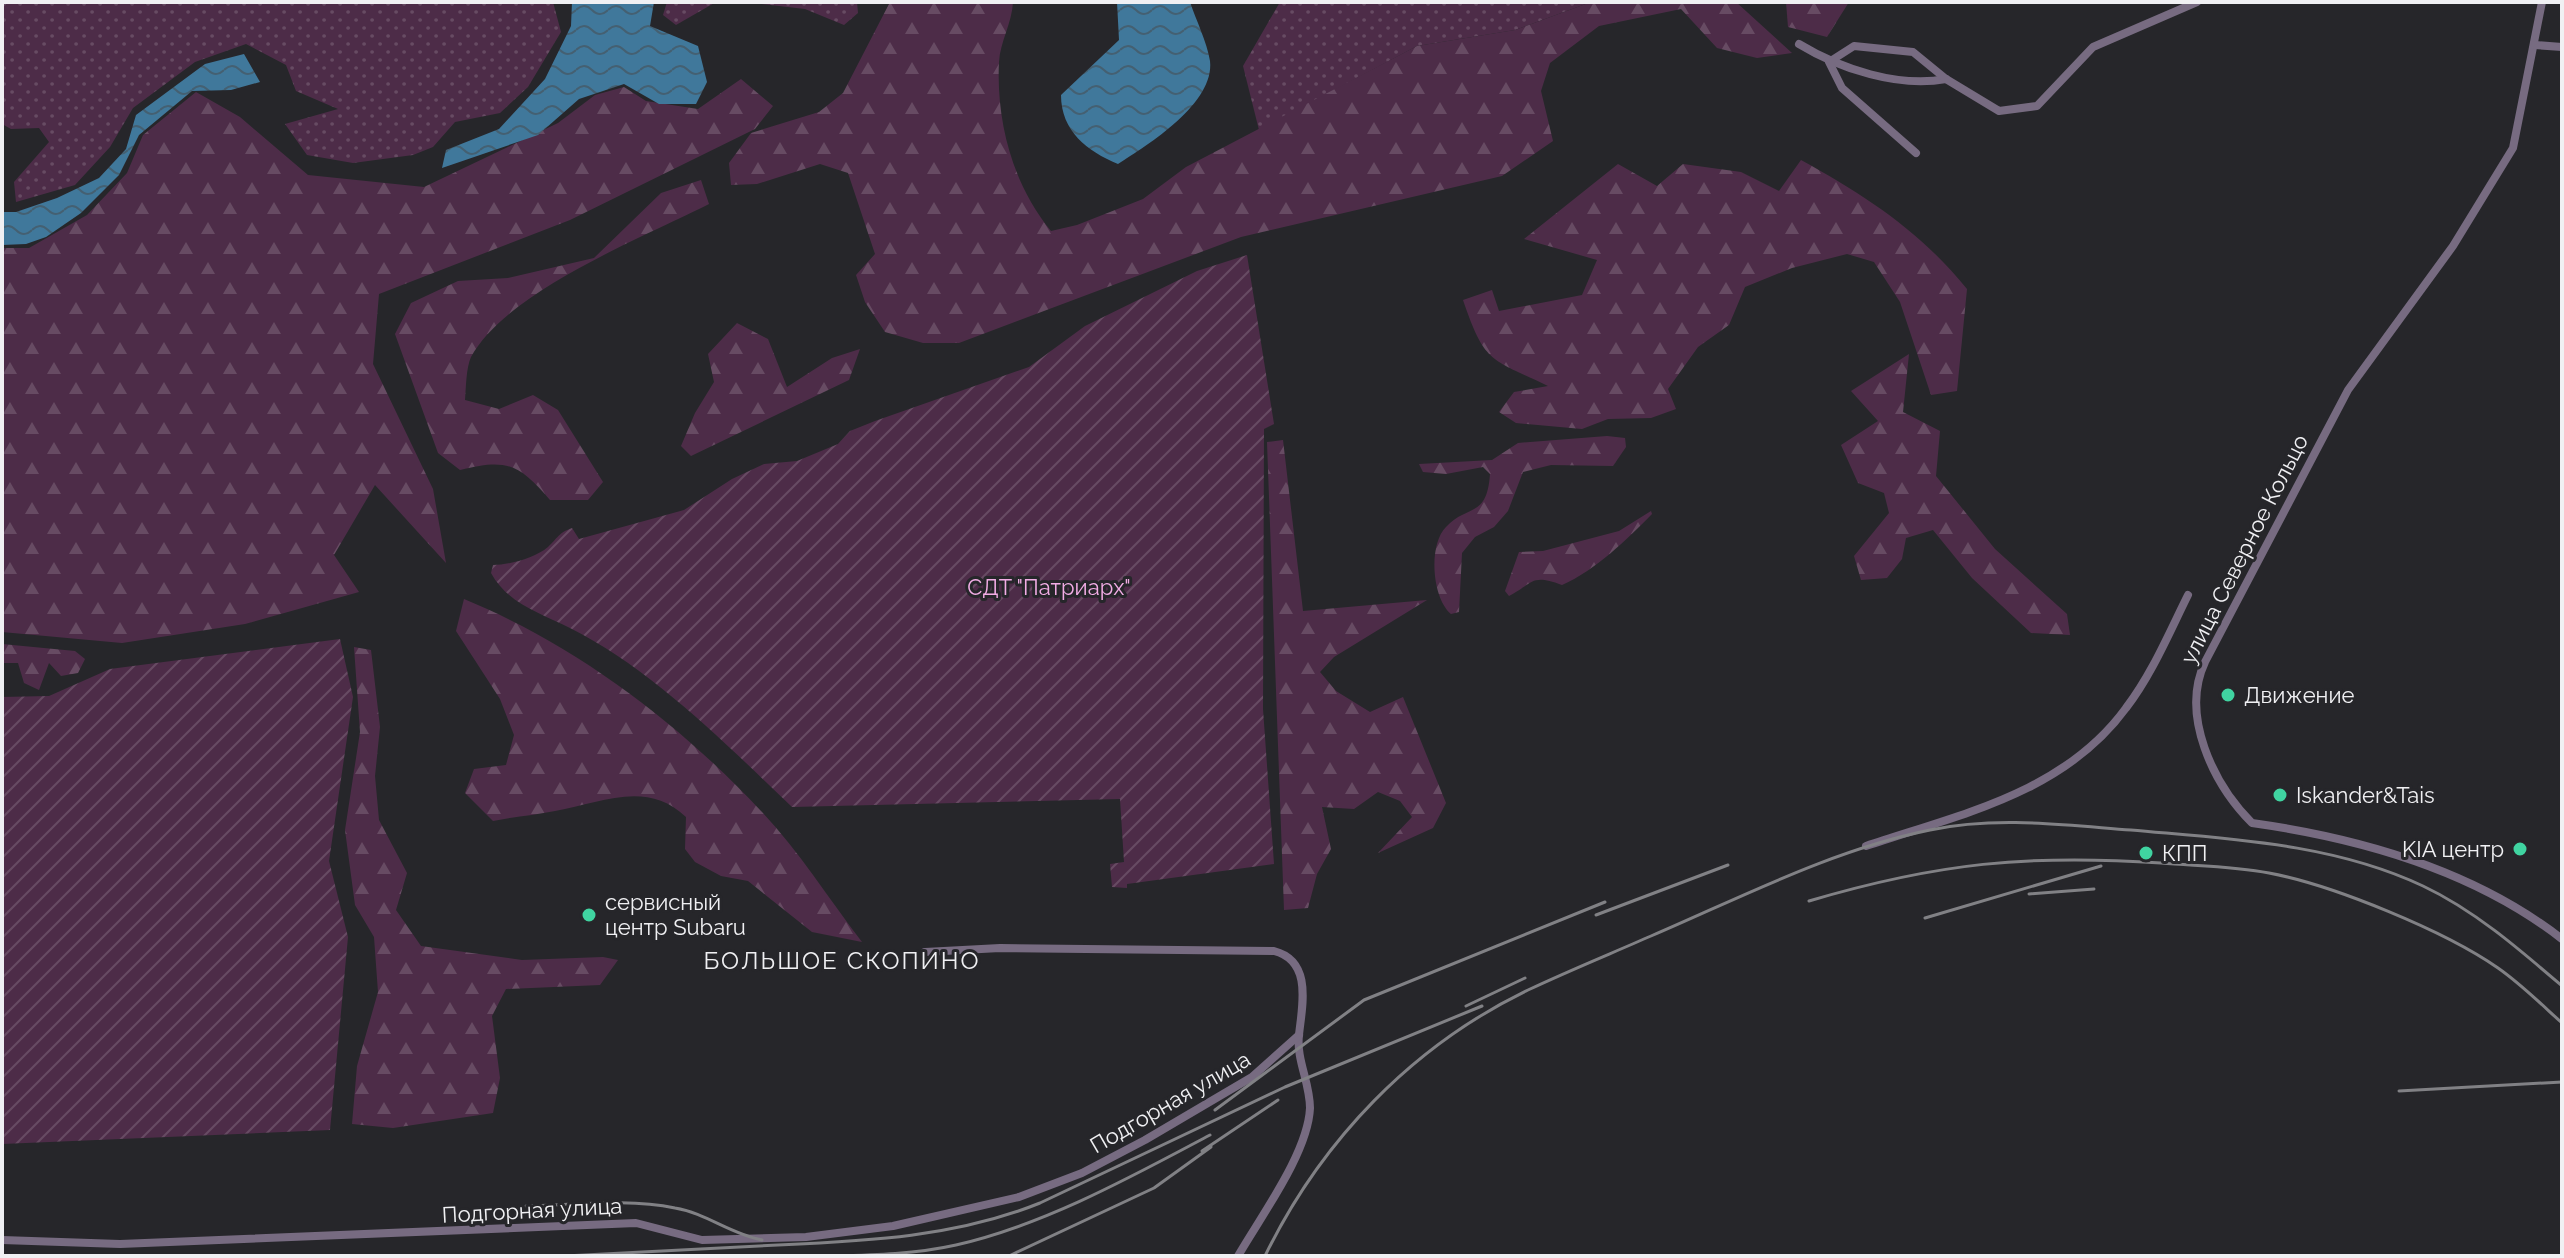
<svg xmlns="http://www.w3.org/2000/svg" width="2564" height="1258" font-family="Raleway,sans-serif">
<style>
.grass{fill:url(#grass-dots)}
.forest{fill:url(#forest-firs)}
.garden{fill:url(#garden-furrows)}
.water{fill:url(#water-waves)}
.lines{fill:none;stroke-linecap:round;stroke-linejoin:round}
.minor{stroke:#776b81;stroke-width:8}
.rail{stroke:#818185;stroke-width:3}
.poi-dot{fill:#40d4a1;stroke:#26262a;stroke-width:3}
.labels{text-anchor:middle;stroke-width:6;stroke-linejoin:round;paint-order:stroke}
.street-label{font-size:22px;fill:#f0f0f3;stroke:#26262a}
.park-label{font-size:22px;fill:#f2ace5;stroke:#26262a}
.poi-label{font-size:22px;fill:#f0f0f3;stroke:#26262a;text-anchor:start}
.neighbourhood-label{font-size:24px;letter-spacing:2px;fill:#f0f0f3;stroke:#26262a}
</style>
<defs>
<pattern id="grass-dots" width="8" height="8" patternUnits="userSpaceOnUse" patternTransform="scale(2)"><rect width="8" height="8" fill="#4d2c48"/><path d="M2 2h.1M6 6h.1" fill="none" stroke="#674b63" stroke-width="1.8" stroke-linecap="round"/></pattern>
<pattern id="forest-firs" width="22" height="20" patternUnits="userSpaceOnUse" patternTransform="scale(2)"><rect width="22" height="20" fill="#4d2c48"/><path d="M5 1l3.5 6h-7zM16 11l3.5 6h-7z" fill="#674b63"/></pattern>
<pattern id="garden-furrows" width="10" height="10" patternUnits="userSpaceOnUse" patternTransform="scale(2)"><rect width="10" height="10" fill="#4d2c48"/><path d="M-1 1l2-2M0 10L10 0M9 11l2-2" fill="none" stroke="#674b63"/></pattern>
<pattern id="water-waves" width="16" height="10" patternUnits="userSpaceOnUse" patternTransform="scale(2)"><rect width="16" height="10" fill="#40789b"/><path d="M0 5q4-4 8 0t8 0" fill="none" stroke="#446072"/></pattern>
</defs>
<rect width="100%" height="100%" fill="#26262a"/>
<g class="grass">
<path d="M2,2H553L561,32L528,87L500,113L455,122L433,147L413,155L353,163L307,155L285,124L338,109L296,91L286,65L246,44L195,62L133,108L110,147L75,185L16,202L14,182L49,142L39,128L11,129L2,124Z"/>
<path d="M667,2H716L676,25L663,15Z"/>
<path d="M745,2H857L858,13L844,25L805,9Z"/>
<path d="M1280,2H1591L1515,30L1417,46L1259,130L1243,66Z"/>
</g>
<g class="forest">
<path d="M890,2H1013C1012,23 1000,42 999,62C996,122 1013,185 1051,231L1077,225L1143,199L1186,167L1417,46L1515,30L1591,2H1736L1792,53L1757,58L1717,48L1681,9L1599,26L1550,63L1541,91L1553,141L1502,176L1241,237L959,343H923L885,332L865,302L856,275L875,254L848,173L820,164L757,184L731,185L729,163L751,133L819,112L843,93Z"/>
<path d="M1786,2H1849L1827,37L1788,27Z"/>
<path d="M741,79L773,106L755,129L570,220L379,294L373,364L433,489L446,563L375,485L334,555L359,592L245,624L122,643L2,632V248H29L87,215L127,173L143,135L196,92L240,117L308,175L424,187L558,123L595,95L624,87L646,101L698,109Z"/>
<path d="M1801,160C1866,196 1920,231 1967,289L1957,391L1931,395L1900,302L1874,262L1847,254L1792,268L1745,287L1729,325L1698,347L1668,389L1676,409L1651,418L1608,419L1582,429L1516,423L1499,412L1514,392L1548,386C1490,358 1485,364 1463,300L1492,290L1499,311L1582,295L1597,260L1524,239L1618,164L1657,186L1683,164L1741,172L1779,191Z"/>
<path d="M701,180L709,204C642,238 507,291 471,357C466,368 466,388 465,400L499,409L533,395L558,410L603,482L588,500H550C519,464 507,458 460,470L438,453L395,334L411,303L458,281L508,278L594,258L661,193Z"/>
<path d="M737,323L768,339L787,387L832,358L860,349L849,380L691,456L681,446L695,413L714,382L708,354Z"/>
<path d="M1909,354L1903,412L1940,431L1936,476L1995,549L2067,614L2070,635L2031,633L1972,578L1933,530L1906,538L1902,559L1887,578L1861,580L1854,556L1889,513L1884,493L1858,483L1841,445L1878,421L1851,391Z"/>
<path d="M1607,436L1625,438L1626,447L1613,466L1551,465L1523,472L1508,511L1494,527L1475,537L1462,553L1459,612L1451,614C1432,598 1428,545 1446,527C1467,504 1487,519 1490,474L1483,467L1446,474L1423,472L1419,464L1492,460L1518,443Z"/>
<path d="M1283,440L1303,611L1427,600L1334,657L1320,672L1336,691L1370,712L1403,697L1446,803L1433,828L1378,853L1412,817L1400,801L1378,792L1354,809L1322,807L1331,849L1317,874L1308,908L1284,910L1267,442Z"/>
<path d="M1651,511L1652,514C1626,540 1596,570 1562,585C1530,573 1533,584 1509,596L1505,591L1519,552L1543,551L1619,531Z"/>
<path d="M464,599C576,645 679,723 761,811C799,851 828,898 862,942L812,932L748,881L721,876L695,862L685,849L686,817C647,779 600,803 555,811C535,815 513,817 493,821L465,793L474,769L506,765L514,735L500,699L456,631Z"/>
<path d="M2,644L75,651L85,659L78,673L61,676L49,663L39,690L24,683L18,663H2Z"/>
<path d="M354,647L371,650L380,727L375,776L379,820L407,873L396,910L421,946L522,960L603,957L618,960L600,985L506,989L492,1016L500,1078L493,1113L393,1128L352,1124L357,1066L378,992L374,937L355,905L345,830L360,732Z"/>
</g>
<g class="garden">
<path d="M1247,255L1274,424L1264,429L1263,709L1274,864L1127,884V888L1112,887L1110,864L1124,862L1120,799L792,807C726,744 652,669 570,628C540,613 508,604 491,573L493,565C509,565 535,558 548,547C558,538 558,533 572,528L579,539L684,510L732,479L764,464L797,461L838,444L850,431L875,421L1029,367L1085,326L1197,271Z"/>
<path d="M340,639L353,697L329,861L348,937L330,1130L2,1144V697L49,696L110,669Z"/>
</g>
<g class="water">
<path d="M572,2H654L650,26L698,46L707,82L696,104H659L624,84L579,99L538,135L442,168L446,150L499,129L545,79L571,26Z"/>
<path d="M1117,2H1190C1196,20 1207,42 1210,61C1215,103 1148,145 1118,164C1087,151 1061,131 1061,95L1119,40Z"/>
<path d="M244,54L260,82L231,90L192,91L139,135L119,175L81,213L46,237L26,244L2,245V212H16L57,198L99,178L126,149L136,115L205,64Z"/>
</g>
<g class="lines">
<g class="minor">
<path d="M2542,2L2513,148L2453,246L2348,390L2205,662C2180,715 2213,784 2252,823C2359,838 2475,871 2562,939"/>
<path d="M1799,44C1840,69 1899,88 1946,79"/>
<path d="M2535,45L2562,47"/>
<path d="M1916,153L1842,88L1829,62L1854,46L1913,52L1946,79L1999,111L2037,106L2093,47L2197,2"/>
<path d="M1866,846C1961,814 2064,793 2126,708C2152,674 2169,633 2188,595"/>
<path d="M925,952L1000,948L1274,951C1313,961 1302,1006 1299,1035C1296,1059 1310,1083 1310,1108C1308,1153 1261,1216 1238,1256"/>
<path d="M2,1240L120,1244L636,1223L702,1240L806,1237L893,1226L1019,1197L1082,1173L1145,1140L1252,1077L1299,1035"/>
</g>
<g class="rail">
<path d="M2029,894L2094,889"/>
<path d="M1809,901C1937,863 2028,854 2161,863C2197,866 2234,866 2269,873C2333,885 2445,931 2498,968C2521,984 2541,1004 2562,1023"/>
<path d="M1596,915L1728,865"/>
<path d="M1925,918L2101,866"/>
<path d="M1466,1006L1525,978"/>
<path d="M2399,1091L2562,1082"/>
<path d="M1215,1110L1364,1000L1605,902"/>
<path d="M1202,1151L1278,1100"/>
<path d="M526,1206C574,1205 628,1198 675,1208C706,1213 730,1234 762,1240"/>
<path d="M565,1256C636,1252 707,1249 778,1245C868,1241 956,1237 1040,1203L1285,1087L1482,1006"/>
<path d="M834,1256C875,1255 916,1254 956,1245C1044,1225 1131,1177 1210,1135"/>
<path d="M1009,1256L1154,1188L1211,1147"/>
<path d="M1265,1256C1321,1141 1412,1046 1528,990C1568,971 1610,954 1651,936C1742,897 1832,850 1930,830C1996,816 2064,825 2131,830C2229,839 2332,843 2423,886C2474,910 2519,949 2562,986"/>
</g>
</g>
<g class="poi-dot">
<circle cx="2228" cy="695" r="8"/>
<circle cx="2280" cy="795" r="8"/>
<circle cx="2520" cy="849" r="8"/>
<circle cx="2146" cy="853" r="8"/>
<circle cx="589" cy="915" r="8"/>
</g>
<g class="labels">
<g class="street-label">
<text transform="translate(2244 549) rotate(-63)" y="8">улица Северное Кольцо</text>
<text transform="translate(1170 1102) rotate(-30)" y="8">Подгорная улица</text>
<text transform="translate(532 1210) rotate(-3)" y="8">Подгорная улица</text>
</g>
<g class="park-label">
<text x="1049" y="595">СДТ "Патриарх"</text>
</g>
<g class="poi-label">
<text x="2244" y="703">Движение</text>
<text x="2296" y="803">Iskander&amp;Tais</text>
<text x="2504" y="857" text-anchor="end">KIA центр</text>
<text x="2162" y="861">КПП</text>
<text x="605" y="910">сервисный<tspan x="605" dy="25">центр Subaru</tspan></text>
</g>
<g class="neighbourhood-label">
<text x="842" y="969">БОЛЬШОЕ СКОПИНО</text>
</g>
</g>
<rect width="2564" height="1258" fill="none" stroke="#f0f0f3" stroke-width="8"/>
</svg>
